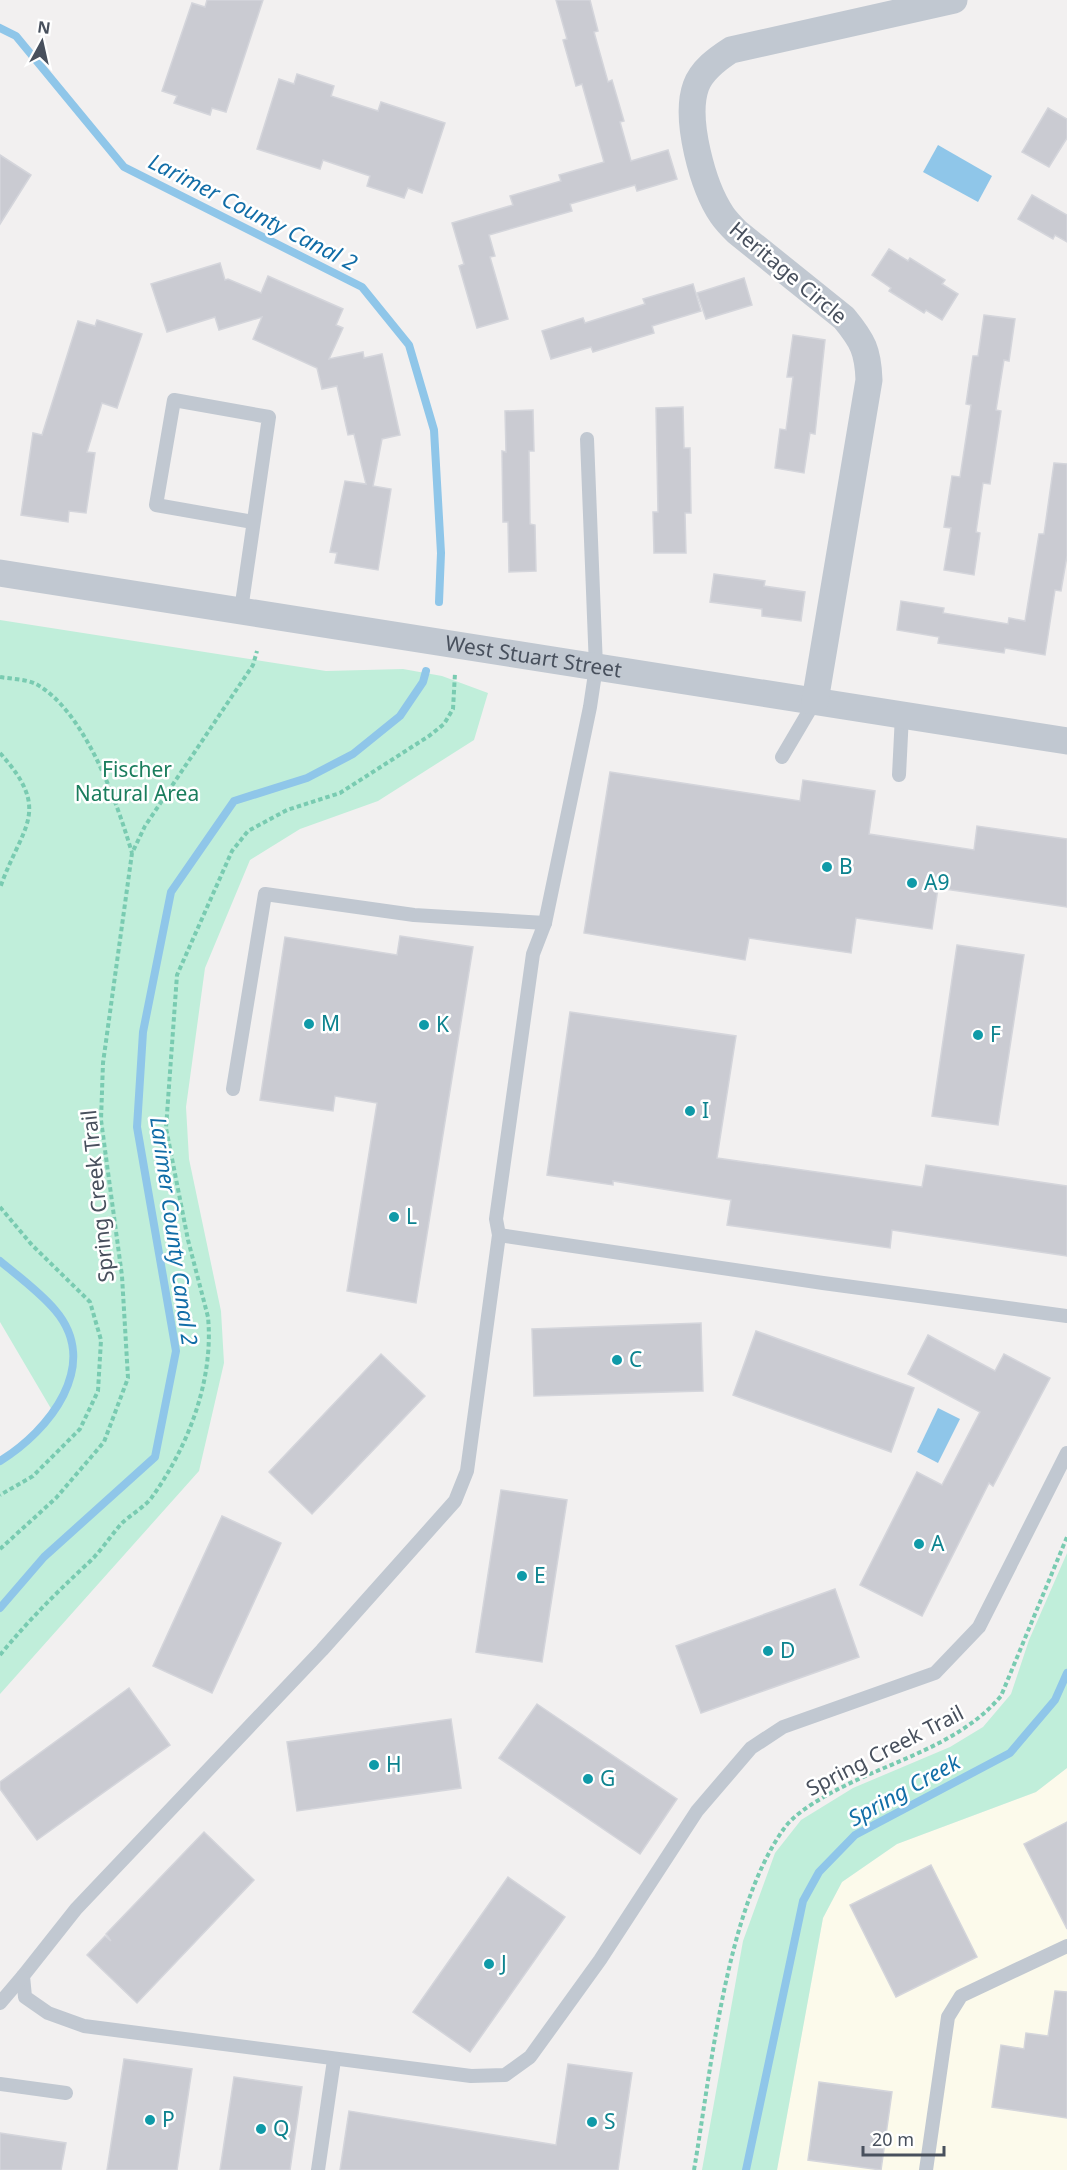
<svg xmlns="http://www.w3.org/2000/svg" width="1067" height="2170" font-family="'Noto Sans',sans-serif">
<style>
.commercial{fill:#fcfaeb}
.green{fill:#c0eeda}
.water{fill:#8fc6e9}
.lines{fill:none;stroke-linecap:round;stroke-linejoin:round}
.stream{stroke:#8fc6e9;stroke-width:8}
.building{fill:#cacbd2;stroke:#d4d5db;stroke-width:1.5}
.path{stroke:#79cbb1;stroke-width:4;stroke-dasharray:4.5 3;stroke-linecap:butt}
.lane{stroke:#c1c8d1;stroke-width:14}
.street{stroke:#c1c8d1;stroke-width:27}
.culture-dot{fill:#0f9aa8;stroke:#fff;stroke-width:2}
.labels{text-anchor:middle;stroke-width:5;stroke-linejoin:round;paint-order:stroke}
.street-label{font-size:21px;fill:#48505d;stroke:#fff}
.park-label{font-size:21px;fill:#1a7d5d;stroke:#fff}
.culture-label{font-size:21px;fill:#0d838f;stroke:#fff;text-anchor:start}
.water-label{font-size:22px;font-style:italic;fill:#116da7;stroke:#fff}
</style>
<rect width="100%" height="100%" fill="#f2f0f0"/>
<path class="commercial" d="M1067,1768V2170H777L823,1918L842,1882L897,1844L1036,1792Z"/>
<g class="green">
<path d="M0,620L326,671L403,669L442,676L488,693L474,740L378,801L300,829L250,860L205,968L186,1107L189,1159L221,1311L224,1363L199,1471L0,1694V1461L23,1447L53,1412L0,1322Z"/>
<path d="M1067,1553V1768L1036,1792L897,1844L842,1882L823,1918L777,2170H702L743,1941L775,1853L801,1820L853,1788L950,1747L983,1727L1011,1694L1029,1640Z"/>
</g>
<g class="water">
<path d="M938,145L992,176L978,202L923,172Z"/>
<path d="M938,1408L960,1419L938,1463L917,1452Z"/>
</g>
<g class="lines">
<g class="stream">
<path d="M0,28L16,36L124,167L362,287L409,345L434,430L441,553L439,602"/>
<path d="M0,1261C18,1276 40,1292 55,1310C102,1365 49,1431 0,1461"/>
<path d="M0,1608L44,1557L155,1457L176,1351L137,1127L143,1032L171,892L234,801L307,778L353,754L400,716L423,682L426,671"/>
<path d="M746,2170L803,1901L819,1872L855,1835L1010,1753L1055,1700L1067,1673"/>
</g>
</g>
<g class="building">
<path d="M207,0H263L226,112L212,108L210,115L174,103L177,96L162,91L192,3L205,7Z"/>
<path d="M556,0H590L598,31L594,32L608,82L612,80L624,121L620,122L631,161L668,150L677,179L637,191L635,185L570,204L572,211L489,235L495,256L490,257L508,319L477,328L459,266L464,264L452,223L513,205L510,196L561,181L559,175L604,162L582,84L576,86L563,40L567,39Z"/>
<path d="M297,74L334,86L331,96L378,111L381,102L445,123L422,193L408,188L404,198L367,186L370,176L323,160L320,169L257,149L279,79L294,84Z"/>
<path d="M1048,108L1067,119V138L1049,167L1022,152Z"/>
<path d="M0,155L31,175L0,224Z"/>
<path d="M1032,195L1067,215V242L1055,235L1053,239L1018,219Z"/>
<path d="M889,249L908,261L910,258L945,280L942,284L958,294L942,320L926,310L924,313L889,291L891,288L872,275Z"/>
<path d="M220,263L225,280L228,279L261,293L268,276L343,309L336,325L343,328L329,359L363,352L364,358L382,354L400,435L382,439L373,486L391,489L378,570L335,563L337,553L330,552L345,481L366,484L354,434L348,435L337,386L322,389L317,368L253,339L262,317L219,330L215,317L167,332L151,284Z"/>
<path d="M744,278L752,305L706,319L697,293Z"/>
<path d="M693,284L701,311L652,326L654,333L593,352L591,347L551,359L542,331L583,318L585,323L645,304L643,299Z"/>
<path d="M984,315L1015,319L1009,361L1004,360L996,410L1001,411L990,484L983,483L976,532L980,533L974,575L944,570L951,528L944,527L952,476L960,477L971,405L966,404L973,356H978Z"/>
<path d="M97,320L142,334L117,408L102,403L87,452L95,453L86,513L69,511L68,522L21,515L33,433L42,435L78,321L95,326Z"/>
<path d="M793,335L825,340L815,434L810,433L804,473L775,468L780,429L786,430L793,377H787Z"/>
<path d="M683,407L684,448H690L691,513H685L686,553H654L653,512H658L656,408Z"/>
<path d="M533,410L534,451H529L530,524L535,525L536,571L509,572L508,522H503L502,451L506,452L505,411Z"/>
<path d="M1054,463L1067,464V556L1061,591L1055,590L1045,655L1005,648L1004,653L938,643L939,637L897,630L901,601L944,608L943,613L1008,624L1009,618L1025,621L1039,534H1044Z"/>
<path d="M714,574L765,581L764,586L805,592L801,621L762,616V609L710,602Z"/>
<path d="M610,772L800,801L803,780L875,791L869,834L974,850L977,826L1067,839V907L938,888L932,929L856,918L851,953L749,938L745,960L584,933Z"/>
<path d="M400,936L473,947L416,1303L347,1291L377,1103L335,1096L333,1111L260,1100L285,937L397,955Z"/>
<path d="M957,945L1024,955L998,1125L932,1116Z"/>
<path d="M570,1012L736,1036L717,1158L922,1187L926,1165L1067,1186V1256L892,1230L890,1248L727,1225L731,1200L613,1181V1185L547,1175Z"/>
<path d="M701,1323L703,1391L534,1396L532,1329Z"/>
<path d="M756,1331L914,1388L891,1452L733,1395Z"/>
<path d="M928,1335L995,1371L1004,1354L1050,1378L993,1486L989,1483L922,1616L860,1585L917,1472L942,1485L980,1412L908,1374Z"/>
<path d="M381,1354L425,1396L312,1514L269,1472Z"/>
<path d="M501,1490L567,1500L542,1662L476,1652Z"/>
<path d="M222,1516L281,1543L212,1693L153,1666Z"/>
<path d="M835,1589L859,1657L701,1713L676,1646Z"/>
<path d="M129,1688L170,1745L37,1840L0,1789V1782Z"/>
<path d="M537,1704L677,1799L640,1854L499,1758Z"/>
<path d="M451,1719L461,1788L297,1811L287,1742Z"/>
<path d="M1067,1822V1929L1024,1844Z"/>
<path d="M204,1832L254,1880L137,2003L87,1955L105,1936L111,1941L106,1934Z"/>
<path d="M931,1865L977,1957L896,1997L850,1905Z"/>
<path d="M508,1877L565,1917L470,2052L413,2012Z"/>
<path d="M1055,1991L1067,1992V2118L992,2107L1001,2045L1024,2049L1026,2033L1048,2036Z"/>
<path d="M124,2059L192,2069L177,2170H107Z"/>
<path d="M568,2064L632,2073L618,2170H340L349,2111L556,2145Z"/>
<path d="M234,2077L302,2087L290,2170H220Z"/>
<path d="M819,2082L892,2092L881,2170L808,2160Z"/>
<path d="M0,2133L66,2143L61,2170H0Z"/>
</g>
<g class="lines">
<g class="path">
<path d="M0,677C11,679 26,679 36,684C85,711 117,802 132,853"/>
<path d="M0,753C53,812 22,825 0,888"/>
<path d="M0,1207L32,1245L90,1302L101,1340L98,1391L80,1429L33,1476L0,1495"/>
<path d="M0,1549L56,1498L104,1442L128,1378L122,1276L101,1120L103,1063L132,853L145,826L253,665L257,651"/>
<path d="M0,1655C28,1621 53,1596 85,1566C99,1554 109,1538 121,1524C129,1516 146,1506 152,1497C188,1447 214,1380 208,1317L188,1240L166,1128L177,975L232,851L248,831L287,810L340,793L429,736L444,724L453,709L455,673"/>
<path d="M694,2170C711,2071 726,1911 783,1830C793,1815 813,1803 829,1794C886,1762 958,1747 1001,1696L1067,1537"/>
</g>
<g class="lane">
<path d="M587,439L596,667L590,707L545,923L533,954L496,1219L499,1235L467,1471L455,1501L322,1650L76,1909L23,1976L25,1997L48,2013L84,2026L471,2076L505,2075L530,2057L600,1960L697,1811L751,1748L783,1727L935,1673L979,1627L1067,1453"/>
<path d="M241,610L269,417L174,400L156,505L253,522"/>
<path d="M782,757L815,701"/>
<path d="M899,775L902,715"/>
<path d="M233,1089L265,894L414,915L545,923"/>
<path d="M499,1235L823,1283L1067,1316"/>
<path d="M0,2003L23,1976"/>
<path d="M0,2084L66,2093"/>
<path d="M318,2170L334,2060"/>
<path d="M926,2170L948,2017L961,1996L1067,1946"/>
</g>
<g class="street">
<path id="s1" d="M0,573L1067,741"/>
<path d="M815,701L869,380C868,351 863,341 844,318L737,232C732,227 726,221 722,215C703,187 684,119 696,86C702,70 717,59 731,50L954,0"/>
</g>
</g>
<g class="culture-dot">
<circle cx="827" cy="867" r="6"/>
<circle cx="912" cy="883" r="6"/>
<circle cx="309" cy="1024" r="6"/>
<circle cx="424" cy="1025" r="6"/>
<circle cx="978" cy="1035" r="6"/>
<circle cx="690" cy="1111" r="6"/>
<circle cx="394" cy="1217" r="6"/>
<circle cx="617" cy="1360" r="6"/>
<circle cx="919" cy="1544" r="6"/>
<circle cx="522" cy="1576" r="6"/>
<circle cx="768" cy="1651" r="6"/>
<circle cx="374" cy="1765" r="6"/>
<circle cx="588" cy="1779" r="6"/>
<circle cx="489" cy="1964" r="6"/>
<circle cx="150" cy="2120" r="6"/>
<circle cx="592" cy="2122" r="6"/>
<circle cx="261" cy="2129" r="6"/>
</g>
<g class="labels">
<g class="street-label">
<text transform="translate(788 273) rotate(40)" y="7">Heritage Circle</text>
<text dy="7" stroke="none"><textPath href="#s1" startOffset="540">West Stuart Street</textPath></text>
<text transform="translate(98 1196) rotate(-96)" y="7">Spring Creek Trail</text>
<text transform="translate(885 1751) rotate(-27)" y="7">Spring Creek Trail</text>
</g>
<g class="park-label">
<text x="137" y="777">Fischer<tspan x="137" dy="24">Natural Area</tspan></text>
</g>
<g class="culture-label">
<text x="839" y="874">B</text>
<text x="924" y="890">A9</text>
<text x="321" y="1031">M</text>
<text x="436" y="1032">K</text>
<text x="990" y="1042">F</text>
<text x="702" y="1118">I</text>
<text x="406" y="1224">L</text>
<text x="629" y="1367">C</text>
<text x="931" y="1551">A</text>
<text x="534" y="1583">E</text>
<text x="780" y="1658">D</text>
<text x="386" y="1772">H</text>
<text x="600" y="1786">G</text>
<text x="501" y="1971">J</text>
<text x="162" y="2127">P</text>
<text x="604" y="2129">S</text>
<text x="273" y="2136">Q</text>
</g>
<g class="water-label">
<text transform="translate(253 212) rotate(27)" y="8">Larimer County Canal 2</text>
<text transform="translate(174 1231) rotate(82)" y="8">Larimer County Canal 2</text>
<text transform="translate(904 1790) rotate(-29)" y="8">Spring Creek</text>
</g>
</g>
<g transform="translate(42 42) rotate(8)" stroke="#ffffff" stroke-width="4.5" paint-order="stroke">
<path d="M0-4.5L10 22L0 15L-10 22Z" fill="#48505d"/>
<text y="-9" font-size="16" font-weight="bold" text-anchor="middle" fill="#48505d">N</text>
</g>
<path d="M863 2146v9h81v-9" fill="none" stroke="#48505d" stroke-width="3"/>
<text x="872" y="2146" font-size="18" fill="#48505d" stroke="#ffffff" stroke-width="4.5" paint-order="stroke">20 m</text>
</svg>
